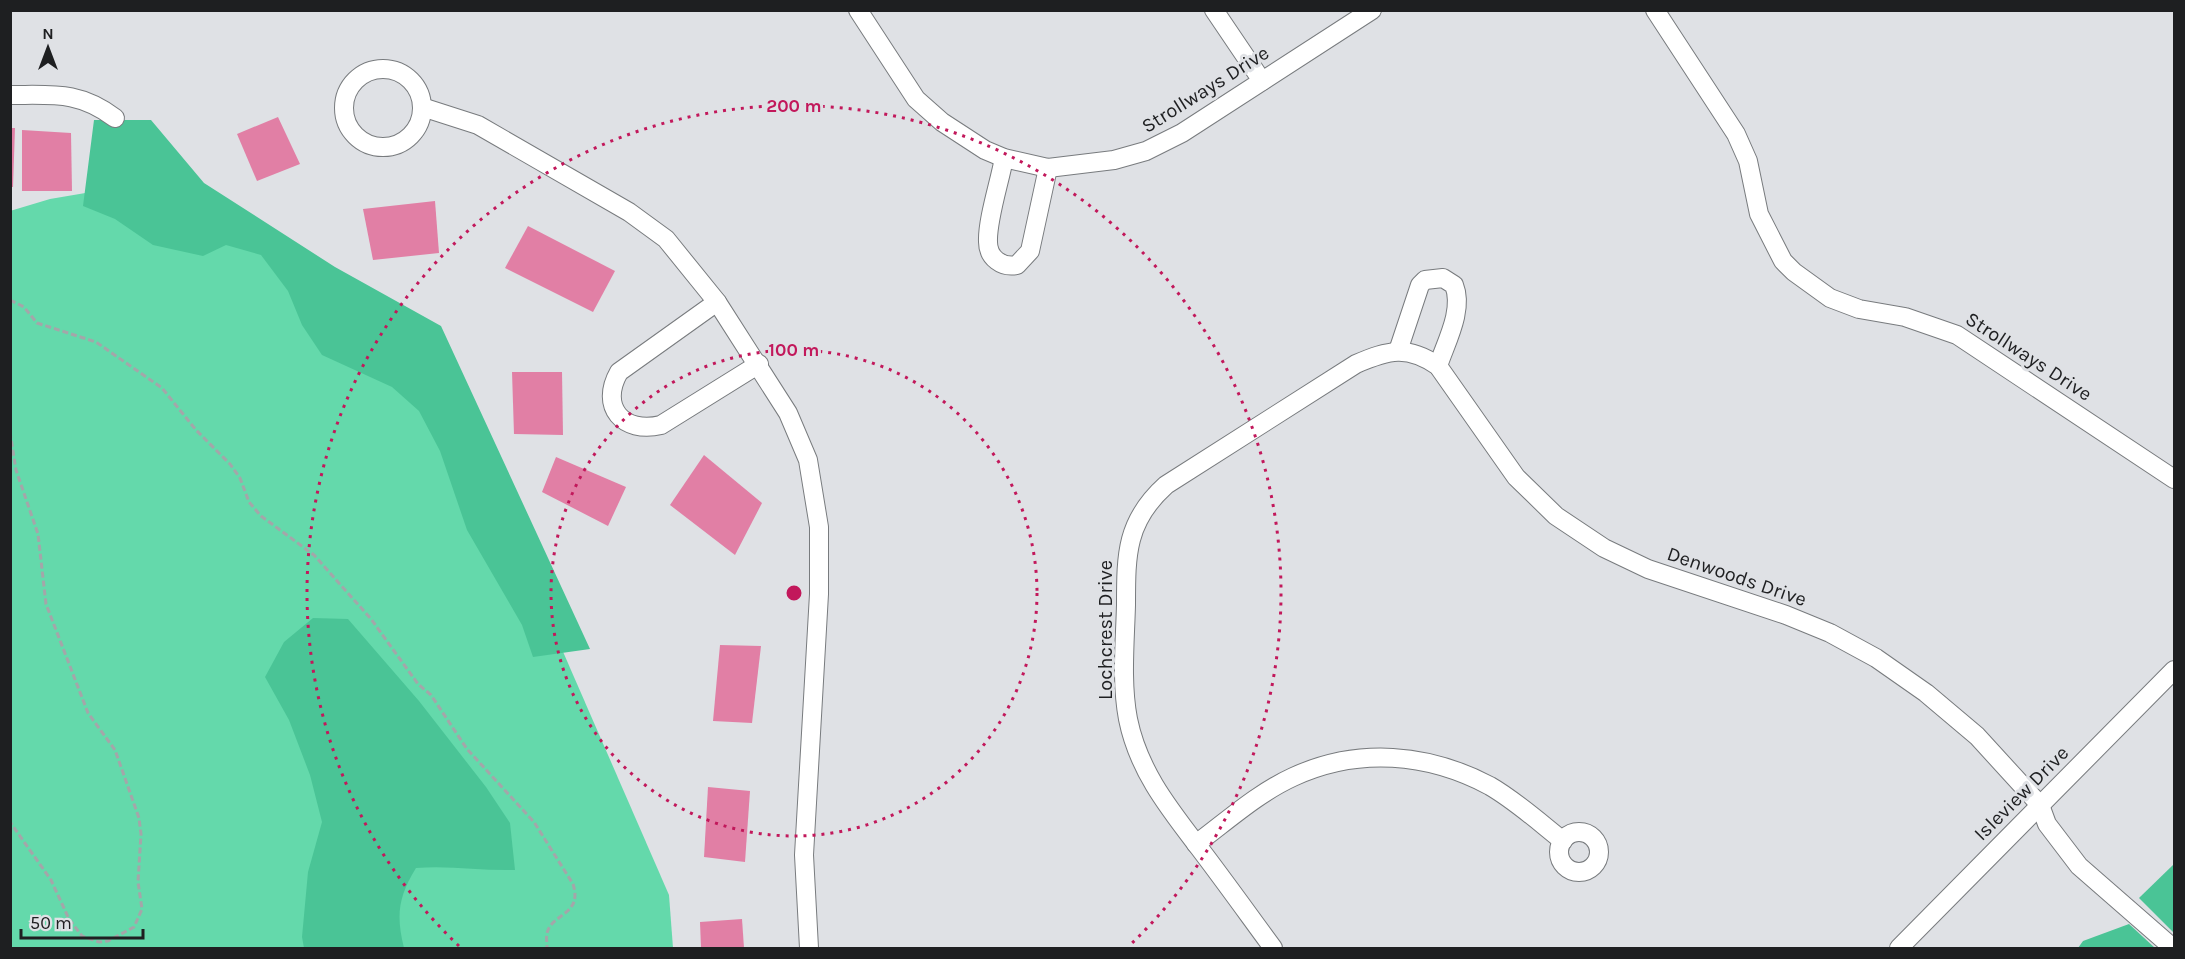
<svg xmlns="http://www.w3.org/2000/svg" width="2185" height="959" font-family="Karla,sans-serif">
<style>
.green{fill:#64d9ab}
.forest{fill:#4ac496}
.building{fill:#e17fa5}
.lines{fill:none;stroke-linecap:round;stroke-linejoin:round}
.street-casing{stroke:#787b7e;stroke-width:20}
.path{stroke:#a4a6a9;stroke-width:3;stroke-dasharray:6 3;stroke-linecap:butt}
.street{stroke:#fff;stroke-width:18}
.ring{fill:none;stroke:#c2185b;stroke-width:3;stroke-dasharray:3 6}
.labels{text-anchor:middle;stroke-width:6;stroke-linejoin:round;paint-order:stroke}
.street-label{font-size:20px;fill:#1e1f21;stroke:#dfe1e5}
.centre{fill:#c2185b;stroke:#dfe1e5;stroke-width:3}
.ring-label{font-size:18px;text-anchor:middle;font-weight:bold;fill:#c2185b;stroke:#dfe1e5;stroke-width:6;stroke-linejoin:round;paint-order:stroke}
</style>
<rect width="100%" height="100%" fill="#dfe1e5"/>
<path class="green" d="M162,180L422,328L669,895L673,948H11L10,211L50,199Z"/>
<g class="forest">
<path d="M94,120H151L204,183L335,267L441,326L590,649L533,657L522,625L467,530L440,451L419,411L392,387L322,355L302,325L288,291L261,255L226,245L203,256L153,245L115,219L83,206Z"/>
<path d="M313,618L348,619L419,701L486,787L510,823L515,870C481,871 449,865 416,868C398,897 396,916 404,948H304L302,937L308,872L322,822L310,775L289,720L265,677L284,642Z"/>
<path d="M2174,864V933L2139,898Z"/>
<path d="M2129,924L2155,948H2078L2083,941Z"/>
</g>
<g class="building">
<path d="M278,117L300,164L257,181L237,134Z"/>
<path d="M10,128H15L13,187H10Z"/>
<path d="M22,130L71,133L72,191H22Z"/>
<path d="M435,201L439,253L373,260L363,209Z"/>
<path d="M528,226L615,271L593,312L505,268Z"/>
<path d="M512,372H562L563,435L514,434Z"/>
<path d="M704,455L762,503L735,555L670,505Z"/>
<path d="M556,457L626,487L608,526L542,492Z"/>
<path d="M720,645L761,646L752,723L713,721Z"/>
<path d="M708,787L750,791L745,862L704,857Z"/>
<path d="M742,919L744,948H701L700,922Z"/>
</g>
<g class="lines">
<g class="street-casing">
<g id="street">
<path d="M858,10L916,99L942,122L985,150L1004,158L1048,168L1114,160L1146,151L1182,133L1372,10"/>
<path d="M1214,10L1262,81"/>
<path d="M1655,10L1736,134L1748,161L1759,214L1783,261L1794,272L1830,298L1859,309L1905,317L1957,335L2174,479"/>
<circle cx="383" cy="108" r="39"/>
<path d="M10,95C54,95 79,91 115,118"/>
<path d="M422,107L478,125L629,212L666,239L717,302L788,413L808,460L819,527V594L804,855L809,948"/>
<path d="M1004,158C1000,181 987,220 988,242C988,258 1002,268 1017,265L1030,251L1048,168"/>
<path d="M717,302L619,372C599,407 623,434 661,425L759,364"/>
<path d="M1398,351L1420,285L1425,280L1443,278L1454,285C1464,310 1446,342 1438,366"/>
<circle cx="1579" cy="852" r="20"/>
<path d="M1196,844C1227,821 1258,793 1293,777C1358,747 1428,753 1490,786C1516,801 1539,822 1563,841"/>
<path d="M1273,948C1248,914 1223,879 1197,845C1167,806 1138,769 1128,719C1121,682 1125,642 1126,605C1126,554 1126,521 1166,485L1356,364C1389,350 1407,345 1438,366L1516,477L1556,516L1604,548L1648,569L1786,615L1830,633L1876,658L1926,693L1977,736L2040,805L2047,824L2079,866L2173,948"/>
<path d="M1899,948L2174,670"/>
</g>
</g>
<g class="path">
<path d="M10,300L24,307L37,323L96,342L162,388L196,430L230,464L240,478L249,502L261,516L314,555L371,619L418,684L431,695L467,749L534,822L573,884C583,915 552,913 547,933C546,938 547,944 547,948"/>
<path d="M10,432L16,470L38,534L46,604L88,713L115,750L139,818L141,834L138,882L142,909L134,927L108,941L99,942L82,936L69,919L51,880L10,822"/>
</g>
<use href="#street" class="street"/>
</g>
<g class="ring">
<circle cx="794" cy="593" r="243"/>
<path d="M459 946A487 487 0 1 1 1129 946"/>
</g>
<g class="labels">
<g class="street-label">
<text transform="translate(1205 89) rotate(-32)" y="7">Strollways Drive</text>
<text transform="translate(2029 356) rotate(33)" y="7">Strollways Drive</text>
<text transform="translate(1737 576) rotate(19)" y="7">Denwoods Drive</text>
<text transform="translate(1105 630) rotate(-90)" y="7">Lochcrest Drive</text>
<text transform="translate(2021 793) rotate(-45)" y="7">Isleview Drive</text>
</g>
</g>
<circle cx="794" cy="593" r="9" class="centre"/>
<g class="ring-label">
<text x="794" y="112">200 m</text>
<text x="794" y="356">100 m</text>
</g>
<rect width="2185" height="959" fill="none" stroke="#1e1f21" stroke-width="24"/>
<g transform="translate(48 48)" stroke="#dfe1e5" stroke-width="4.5" paint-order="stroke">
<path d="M0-4.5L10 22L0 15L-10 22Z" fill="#1e1f21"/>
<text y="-9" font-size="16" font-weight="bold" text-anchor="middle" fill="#1e1f21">N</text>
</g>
<path d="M21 929v9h122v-9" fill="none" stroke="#1e1f21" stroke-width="3"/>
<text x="30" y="929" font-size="18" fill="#1e1f21" stroke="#dfe1e5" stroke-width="4.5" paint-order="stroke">50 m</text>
</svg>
